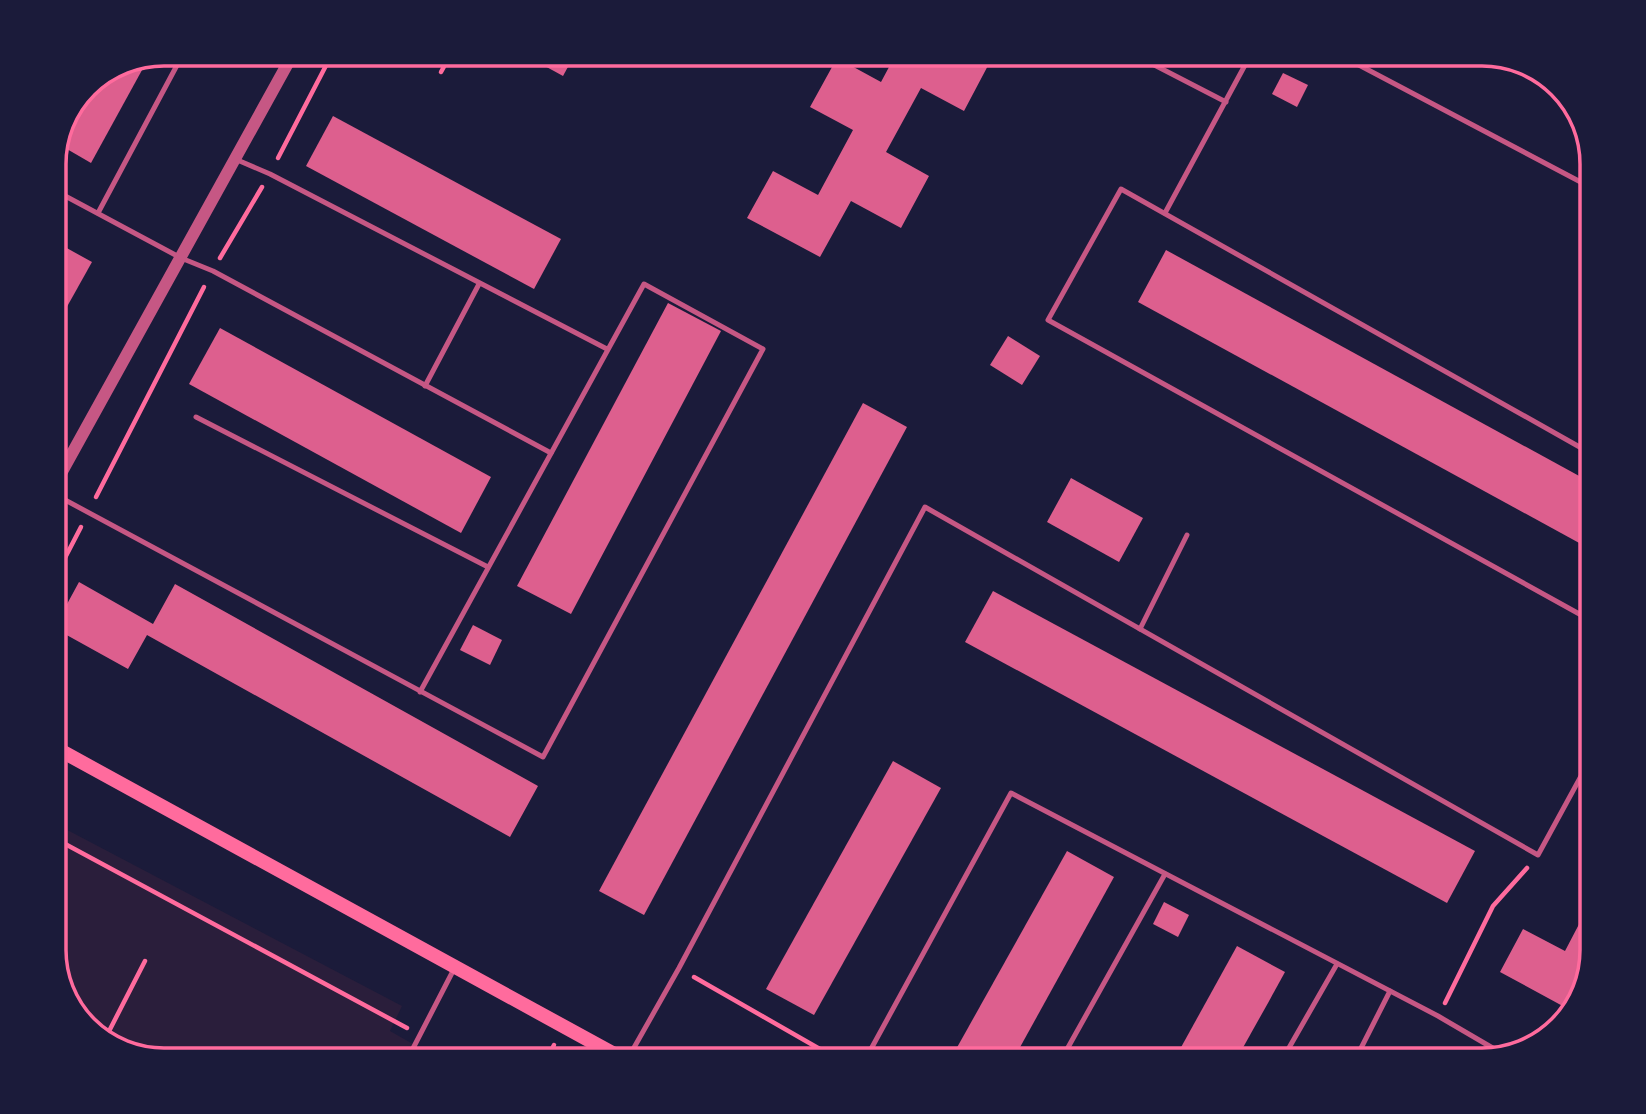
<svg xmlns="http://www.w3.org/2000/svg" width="1646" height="1114" font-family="Overpass,sans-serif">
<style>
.green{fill:#2a1e3b}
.building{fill:#dd5f8e}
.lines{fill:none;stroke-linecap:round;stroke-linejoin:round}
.path{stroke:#ff6b9d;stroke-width:4.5}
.service{stroke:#c65784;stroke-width:5}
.tertiary{stroke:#c65784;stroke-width:12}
.secondary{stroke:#ff6b9d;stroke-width:14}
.rim{fill:none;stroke:#ff6b9d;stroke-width:3.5}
</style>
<rect width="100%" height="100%" fill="#1b1b3a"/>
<path class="green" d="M54,823L402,1006L390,1031L441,1060H165L103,1041L69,1004L54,956Z"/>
<g class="building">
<path d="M523,54H575L563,76Z"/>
<path d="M896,54H984L992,58L964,111L921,88L886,152L929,176L901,228L851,201L820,257L747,218L773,171L818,195L853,130L810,107L837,58L881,82Z"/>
<path d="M1490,57L1543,73L1568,100L1490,58Z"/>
<path d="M147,61L91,163L60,145L87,86Z"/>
<path d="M1283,73L1308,85L1297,107L1272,94Z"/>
<path d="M333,116L561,239L534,289L306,166Z"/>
<path d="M54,241L92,262L54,330Z"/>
<path d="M1166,250L1592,483V550L1138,302Z"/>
<path d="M668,303L721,331L571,614L517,586Z"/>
<path d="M220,328L491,477L461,533L189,384Z"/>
<path d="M1008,336L1040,356L1022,385L990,365Z"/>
<path d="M863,403L907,427L644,915L599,891Z"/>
<path d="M1071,478L1143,518L1119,562L1047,522Z"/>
<path d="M79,582L153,624L175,584L538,786L510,837L147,635L128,669L54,628Z"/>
<path d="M993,591L1475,851L1447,903L965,642Z"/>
<path d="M473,625L502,640L490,665L460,650Z"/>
<path d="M893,761L941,788L814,1015L766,989Z"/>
<path d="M1067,851L1114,877L1013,1060H950Z"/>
<path d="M1592,882V950L1578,994L1570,1010L1500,972L1523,929L1565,951L1588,907L1580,903Z"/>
<path d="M1164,902L1189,915L1178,937L1153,924Z"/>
<path d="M1237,946L1285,972L1268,1003L1236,1060H1174Z"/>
<path d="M1394,1047L1417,1060H1387Z"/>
</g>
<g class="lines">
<g class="path">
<path d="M441,72L451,54"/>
<path d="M278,158L332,54"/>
<path d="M220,258L262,187"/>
<path d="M96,497L204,287"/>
<path d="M54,579L81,527"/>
<path d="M54,838L407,1028"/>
<path d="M694,977L839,1060"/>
<path d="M1445,1003L1493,906L1527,868"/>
<path d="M104,1041L145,961"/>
<path d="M546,1060L554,1045"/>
</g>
<g class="service">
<path d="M1133,54L1226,102"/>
<path d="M1338,54L1592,188"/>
<path d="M235,159L270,174L607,349"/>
<path d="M54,190L181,258L213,271L551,453"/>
<path d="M98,213L183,54"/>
<path d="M1165,213L1251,54"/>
<path d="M425,386L479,284"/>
<path d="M196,417L488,567"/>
<path d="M1592,454L1121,189L1048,320L1592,621"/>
<path d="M54,494L543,757L763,349L644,284L420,692"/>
<path d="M1140,629L1187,535"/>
<path d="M407,1060L454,969"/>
<path d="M627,1060L679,968L925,507L1538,855L1592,756"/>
<path d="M865,1060L1011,793L1438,1016L1503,1054"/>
<path d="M1061,1060L1165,874"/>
<path d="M1282,1060L1337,964"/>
<path d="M1355,1060L1390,991"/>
</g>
<path class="tertiary" d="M54,486L293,54"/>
<path class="secondary" d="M54,747L625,1060"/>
</g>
<path d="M0 0H1646V1114H0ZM164 66H1482A98 98 0 0 1 1580 164V950A98 98 0 0 1 1482 1048H164A98 98 0 0 1 66 950V164A98 98 0 0 1 164 66Z" fill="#1b1b3a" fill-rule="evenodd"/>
<path class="rim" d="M164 66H1482A98 98 0 0 1 1580 164V950A98 98 0 0 1 1482 1048H164A98 98 0 0 1 66 950V164A98 98 0 0 1 164 66Z"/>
</svg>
